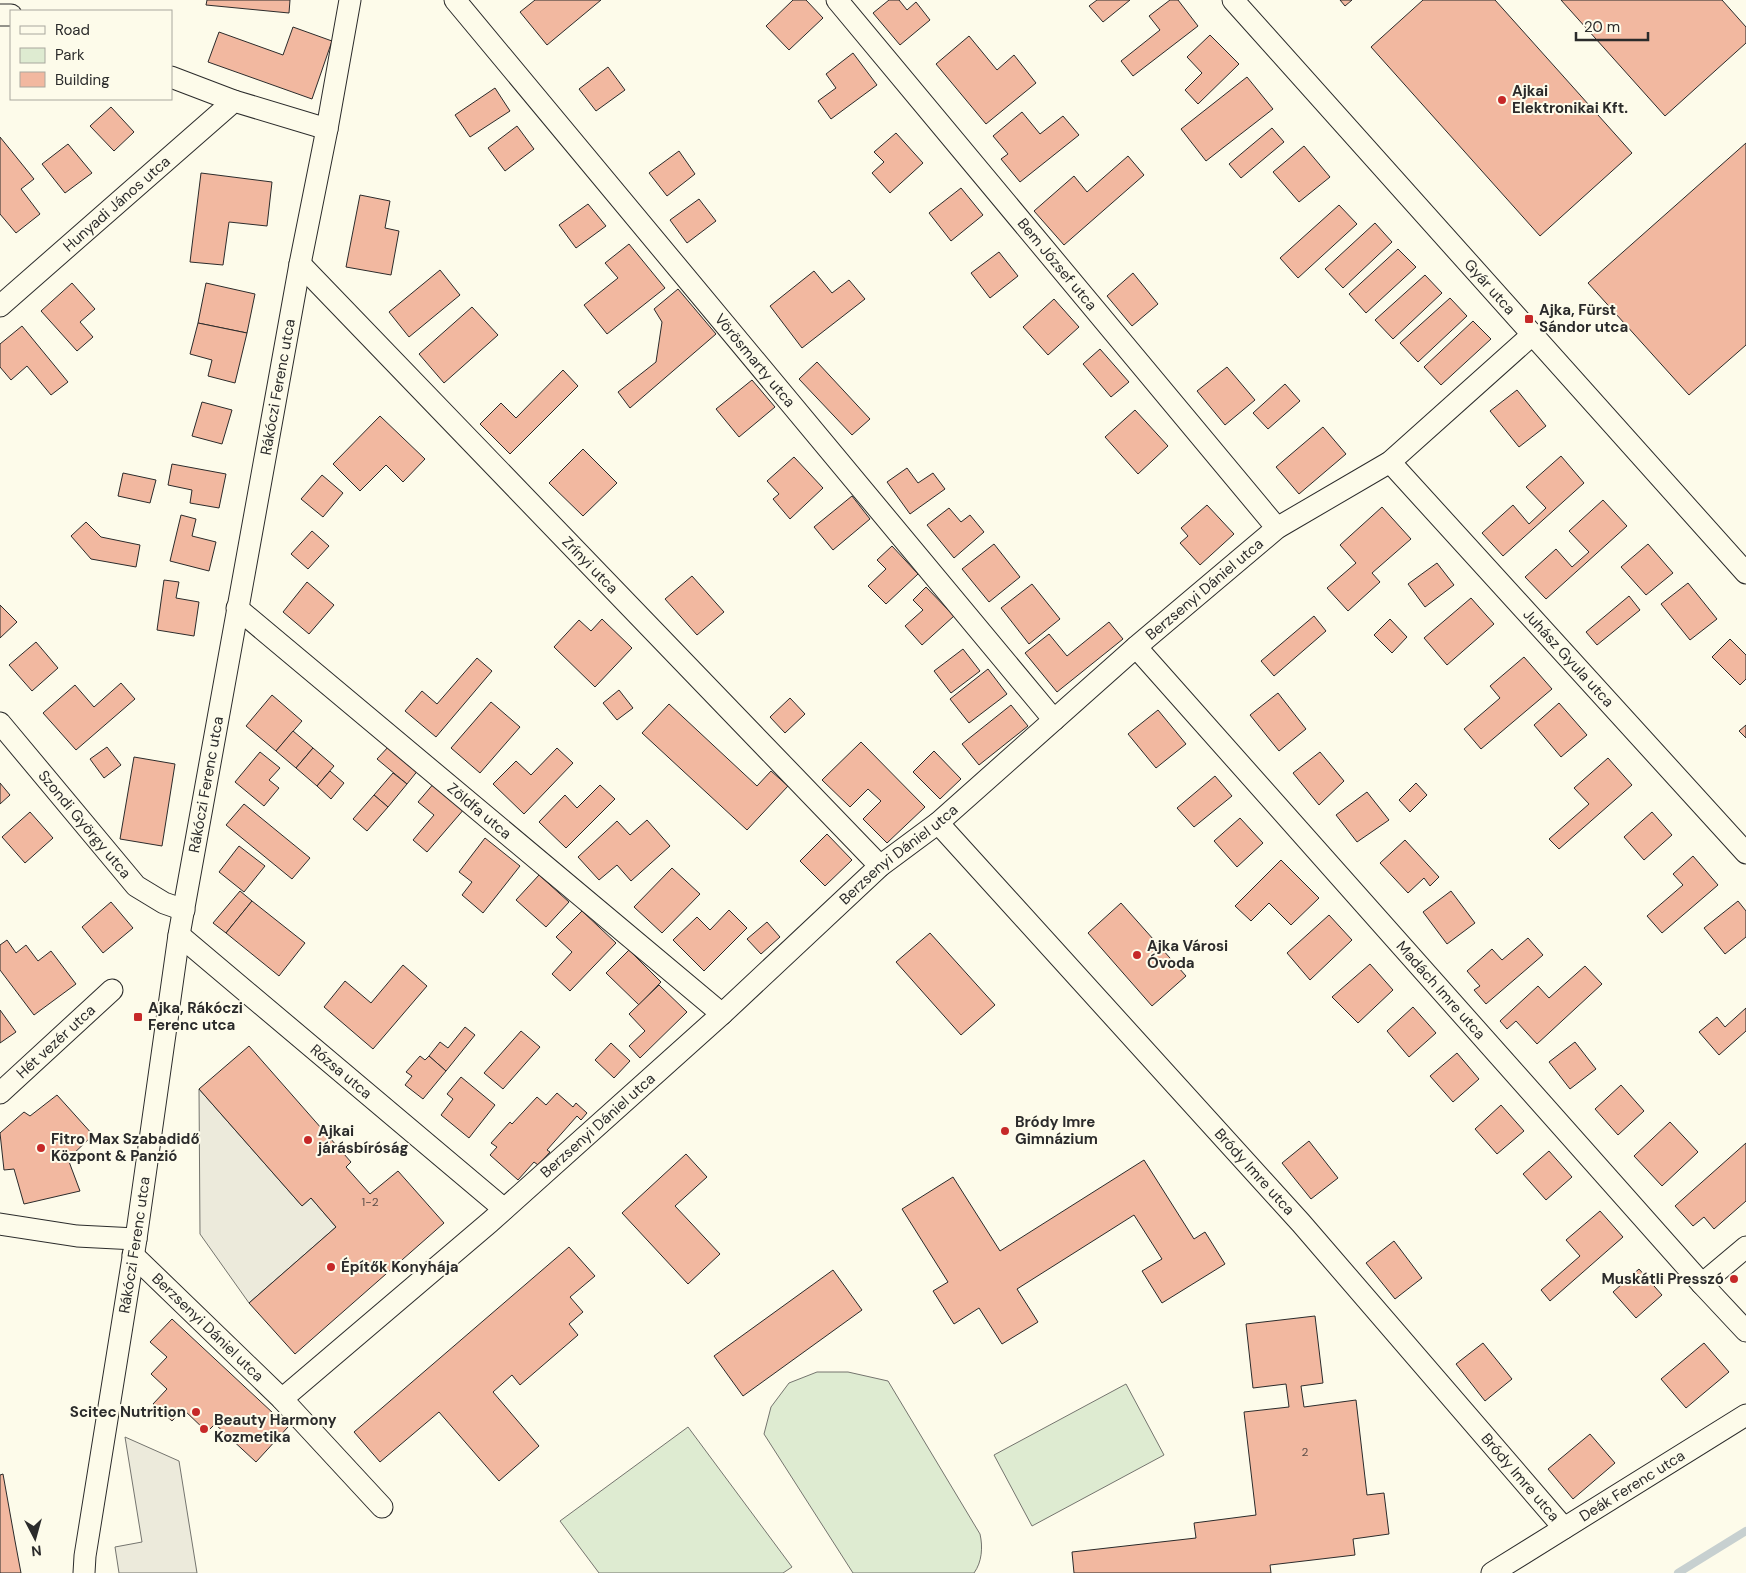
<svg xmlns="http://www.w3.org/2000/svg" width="1746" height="1573" font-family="'DM Sans',sans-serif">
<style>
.green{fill:#deebd1;stroke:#74746e}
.parking{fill:#eceadb;stroke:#74746e}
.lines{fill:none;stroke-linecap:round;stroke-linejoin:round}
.stream{stroke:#c7d0d0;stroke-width:8}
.building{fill:#f2b8a0;stroke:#2b2b2b}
.minor-casing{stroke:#2b2b2b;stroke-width:23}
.minor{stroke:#fdfbea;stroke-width:21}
.poi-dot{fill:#c62828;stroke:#fdfbea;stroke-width:2}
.labels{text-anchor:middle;stroke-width:4;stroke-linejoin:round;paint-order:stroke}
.number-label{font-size:12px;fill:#5d4e48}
.poi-label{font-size:15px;font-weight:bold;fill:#2b2b2b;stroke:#fdfbea;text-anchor:start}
.street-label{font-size:15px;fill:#2b2b2b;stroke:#fdfbea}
</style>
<rect width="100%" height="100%" fill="#fdfbea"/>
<g class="green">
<path d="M817,1372H848L888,1381L980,1534C983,1547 982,1562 974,1573H853L764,1434L771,1407L789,1383Z"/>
<path d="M1126,1384L1164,1455L1032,1526L994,1455Z"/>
<path d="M688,1427L792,1567L783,1573H599L560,1521Z"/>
</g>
<g class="parking">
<path d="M199,1089L302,1206L311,1198L336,1227L249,1303L200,1234Z"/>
<path d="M125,1437L179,1461L197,1573H119L115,1547L142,1542Z"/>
</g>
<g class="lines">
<path class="stream" d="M1678,1573L1746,1531"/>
</g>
<g class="building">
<path d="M207,0H290L289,13L206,5Z"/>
<path d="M535,0H601L547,45L520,12Z"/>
<path d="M793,0H806L823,18L789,50L766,26Z"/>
<path d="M889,0H899L907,10L916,2L930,20L900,45L873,13Z"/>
<path d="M1097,0H1130L1103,22L1089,6Z"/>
<path d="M1170,0H1178L1198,26L1133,76L1121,61L1160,30L1149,16Z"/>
<path d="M1340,0H1352L1345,6Z"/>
<path d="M1423,0H1495L1632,153L1540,236L1371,47Z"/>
<path d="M1561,0H1722L1746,27V43L1665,116Z"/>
<path d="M293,27L332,41L312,99L208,62L219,32L283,55Z"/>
<path d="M1210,35L1239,64L1198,104L1185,90L1202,73L1187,57Z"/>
<path d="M969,36L997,70L1014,55L1036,83L986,124L936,64Z"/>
<path d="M853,53L877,85L831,119L818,101L836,88L826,74Z"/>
<path d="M608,67L625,90L596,111L579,89Z"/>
<path d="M1247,77L1273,109L1206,161L1181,129Z"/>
<path d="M495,88L510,111L470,137L455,115Z"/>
<path d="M111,107L134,132L114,151L90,126Z"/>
<path d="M1022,112L1040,134L1063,116L1079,135L1020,182L1001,159L1008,154L993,136Z"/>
<path d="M517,126L534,149L505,171L488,148Z"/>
<path d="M1272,128L1284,142L1241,178L1229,164Z"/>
<path d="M896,133L923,163L890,193L872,173L884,162L874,152Z"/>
<path d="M0,137L34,179L21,189L40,214L16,233L0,214Z"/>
<path d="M1746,143V345L1689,395L1588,283Z"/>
<path d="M68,144L92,173L65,193L42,164Z"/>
<path d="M1304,146L1330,177L1299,202L1273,172Z"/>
<path d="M679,151L695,174L667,196L649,173Z"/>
<path d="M1128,156L1144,175L1064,245L1034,211L1074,176L1087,192Z"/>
<path d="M201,173L272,182L267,226L229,222L223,265L190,262Z"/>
<path d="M961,188L983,215L951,241L929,213Z"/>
<path d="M360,195L390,201L385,228L399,231L391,275L346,267Z"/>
<path d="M699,199L716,221L687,243L670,220Z"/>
<path d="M588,204L606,226L576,248L559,225Z"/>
<path d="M1339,205L1357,224L1298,278L1280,258Z"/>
<path d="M1375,223L1392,242L1343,288L1325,269Z"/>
<path d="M629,244L665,288L607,334L584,305L618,278L605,263Z"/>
<path d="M1398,249L1416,267L1366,313L1349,294Z"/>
<path d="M999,252L1018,276L990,298L971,273Z"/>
<path d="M440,270L460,295L409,337L389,312Z"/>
<path d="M814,271L832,293L849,280L865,299L802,348L770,306Z"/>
<path d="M1133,273L1158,304L1132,326L1107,296Z"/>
<path d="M1425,275L1442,293L1393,339L1375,320Z"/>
<path d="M72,283L95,309L80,322L93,337L77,351L41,311Z"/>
<path d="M206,283L255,294L247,333L198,323Z"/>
<path d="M678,289L716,334L630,408L618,392L656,362L662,322L654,309Z"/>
<path d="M1450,298L1467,316L1418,362L1400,343Z"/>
<path d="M1054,299L1079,327L1048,355L1023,327Z"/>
<path d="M472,307L498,335L444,383L419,354Z"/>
<path d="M1473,321L1491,339L1441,385L1424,367Z"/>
<path d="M198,323L247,333L235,383L208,376L212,360L190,354Z"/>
<path d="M22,326L68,382L51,395L27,366L11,380L0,367V344Z"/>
<path d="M1100,349L1129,382L1111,397L1083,364Z"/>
<path d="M817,362L870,419L852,435L799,379Z"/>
<path d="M1227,367L1255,400L1225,425L1197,391Z"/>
<path d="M563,370L578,386L510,454L480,424L501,403L516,418Z"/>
<path d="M752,380L775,407L739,437L716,409Z"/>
<path d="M1285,384L1300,401L1268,429L1253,413Z"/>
<path d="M1517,390L1546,426L1519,447L1490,411Z"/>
<path d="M202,402L232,410L222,444L192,436Z"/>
<path d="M1135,410L1168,446L1138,474L1105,437Z"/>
<path d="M380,416L425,459L403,482L386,465L360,491L333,464Z"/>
<path d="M1323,427L1346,454L1299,494L1276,467Z"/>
<path d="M583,449L617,483L583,516L549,483Z"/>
<path d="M1561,456L1584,483L1503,556L1482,533L1513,505L1529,524L1546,508L1526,487Z"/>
<path d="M794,457L823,488L790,519L773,499L779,494L767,481Z"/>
<path d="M172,464L226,474L219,508L190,503L192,490L168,485Z"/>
<path d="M907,468L918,483L933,473L945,489L910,514L887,482Z"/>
<path d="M123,473L156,480L150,503L118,496Z"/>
<path d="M322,475L343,493L323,517L301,499Z"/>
<path d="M852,496L870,519L833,550L814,527Z"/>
<path d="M1603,500L1627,526L1546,599L1525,577L1556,549L1572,567L1589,552L1569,531Z"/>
<path d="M1207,505L1234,534L1200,565L1180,543L1188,536L1181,528Z"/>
<path d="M1382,507L1411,539L1372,573L1380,582L1348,611L1327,588L1356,563L1340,545Z"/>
<path d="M949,508L961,522L970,515L984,532L954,558L927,525Z"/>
<path d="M181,515L196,519L192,536L216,542L209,571L170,561Z"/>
<path d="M86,522L101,537L140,545L136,567L91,559L71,536Z"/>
<path d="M312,531L329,546L308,569L291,554Z"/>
<path d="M994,544L1020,577L989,602L962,569Z"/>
<path d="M1648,544L1673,573L1646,595L1621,567Z"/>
<path d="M892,546L918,574L886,604L868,586L886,569L877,560Z"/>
<path d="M1437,563L1454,585L1425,607L1408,584Z"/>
<path d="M692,576L724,612L697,635L665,599Z"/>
<path d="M164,580L179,582L176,598L199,602L194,636L157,630Z"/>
<path d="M307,582L334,605L309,634L283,612Z"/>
<path d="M1688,583L1717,619L1690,640L1661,604Z"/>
<path d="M1032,584L1060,619L1029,644L1001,608Z"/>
<path d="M926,587L954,616L922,645L905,626L923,610L913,600Z"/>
<path d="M1629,596L1640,610L1597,645L1586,632Z"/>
<path d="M1471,598L1494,624L1447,665L1424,638Z"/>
<path d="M0,605L17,622L0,638Z"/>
<path d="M1314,616L1326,631L1274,676L1261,661Z"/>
<path d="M602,619L632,648L595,687L554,647L579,620L591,631Z"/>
<path d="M1390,619L1407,637L1392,653L1374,635Z"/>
<path d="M1109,622L1123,639L1057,692L1025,653L1049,634L1067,656Z"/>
<path d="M1730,639L1746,655V679L1740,685L1712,657Z"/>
<path d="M36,642L58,668L32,691L9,665Z"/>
<path d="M963,649L980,671L951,693L934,671Z"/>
<path d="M1524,657L1552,689L1481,749L1464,729L1500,698L1490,686Z"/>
<path d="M477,658L492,671L436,737L405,711L422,691L437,704Z"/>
<path d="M988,669L1007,694L969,723L950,699Z"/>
<path d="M121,683L135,699L76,750L43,713L75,685L94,707Z"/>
<path d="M619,690L633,708L617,720L603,703Z"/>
<path d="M1278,693L1306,729L1279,751L1250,715Z"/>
<path d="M272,695L302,721L276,751L246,726Z"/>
<path d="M790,698L805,714L785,733L770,717Z"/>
<path d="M491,702L520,727L480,773L451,748Z"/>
<path d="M1559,703L1587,735L1561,757L1534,725Z"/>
<path d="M669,704L757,786L771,771L788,786L747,830L642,733Z"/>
<path d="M1011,705L1028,726L979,765L962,744Z"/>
<path d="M1158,710L1186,744L1156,768L1128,734Z"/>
<path d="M1746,725V738L1739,731Z"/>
<path d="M293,731L313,748L296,768L276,751Z"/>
<path d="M861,742L925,807L887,843L863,819L881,801L868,789L850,807L822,780Z"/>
<path d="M390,745L419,769L407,784L377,759Z"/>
<path d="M107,747L121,765L104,778L90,759Z"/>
<path d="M313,748L334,766L317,786L296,768Z"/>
<path d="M557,748L573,763L524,814L493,784L516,761L531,775Z"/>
<path d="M934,751L961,779L940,799L913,772Z"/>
<path d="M260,752L280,768L269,780L279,788L264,806L235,782Z"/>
<path d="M1320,752L1344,781L1319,805L1293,773Z"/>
<path d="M134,757L175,764L162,846L120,839Z"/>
<path d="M1608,758L1632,785L1559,849L1549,839L1589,804L1574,788Z"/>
<path d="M330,771L344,783L331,799L317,786Z"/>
<path d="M393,773L407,784L388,807L374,795Z"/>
<path d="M1215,776L1232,796L1194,827L1177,808Z"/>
<path d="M435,782L465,808L427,852L413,840L434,815L418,802Z"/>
<path d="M0,783L10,795L0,804Z"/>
<path d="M1416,783L1427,795L1410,812L1399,800Z"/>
<path d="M600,785L615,799L566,848L539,822L565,795L577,808Z"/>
<path d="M1367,792L1389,820L1357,842L1336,815Z"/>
<path d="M374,795L388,807L367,831L353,819Z"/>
<path d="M244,804L310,858L292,879L226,825Z"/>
<path d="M30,812L53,838L25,863L2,837Z"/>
<path d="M1652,812L1672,835L1644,860L1624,837Z"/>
<path d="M1240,818L1263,843L1237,867L1214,841Z"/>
<path d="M647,820L670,846L631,881L617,865L599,880L578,857L617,821L630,835Z"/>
<path d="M827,834L852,860L825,886L800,861Z"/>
<path d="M485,838L520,866L483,913L462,895L472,882L459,872Z"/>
<path d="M1405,840L1439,877L1430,886L1424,878L1408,893L1380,863Z"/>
<path d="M239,846L265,866L244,892L219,872Z"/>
<path d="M1693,856L1718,885L1662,933L1647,916L1683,885L1673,874Z"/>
<path d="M1281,860L1319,898L1291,925L1269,903L1251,921L1235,906Z"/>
<path d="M672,868L700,894L662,933L634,907Z"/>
<path d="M539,875L569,902L546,927L516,900Z"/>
<path d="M240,891L252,901L226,933L213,923Z"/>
<path d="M1451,891L1475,923L1447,944L1423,912Z"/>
<path d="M252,901L305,943L279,976L226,933Z"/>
<path d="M1738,901L1746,911V937L1725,954L1704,928Z"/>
<path d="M111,902L133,928L103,953L82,927Z"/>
<path d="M1121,903L1186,976L1152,1006L1088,933Z"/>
<path d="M729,910L747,928L704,971L673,940L697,917L710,930Z"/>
<path d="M582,911L616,943L570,991L552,974L572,952L556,937Z"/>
<path d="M1329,915L1352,940L1310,980L1287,953Z"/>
<path d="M767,922L780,937L761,954L747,939Z"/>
<path d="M930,933L995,1005L961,1035L896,962Z"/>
<path d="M1528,938L1543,955L1486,1004L1474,990L1480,986L1467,971L1492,949L1502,960Z"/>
<path d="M7,940L16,953L26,945L38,961L51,951L76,984L34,1015L0,970V945Z"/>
<path d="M629,950L661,982L639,1005L606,973Z"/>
<path d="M1370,964L1393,990L1358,1023L1332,997Z"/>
<path d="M403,965L427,986L373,1049L324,1007L345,981L371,1003Z"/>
<path d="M1585,966L1602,984L1537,1044L1516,1021L1507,1029L1500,1021L1538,986L1549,998Z"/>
<path d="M659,985L687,1012L640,1058L629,1046L645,1031L629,1014Z"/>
<path d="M1413,1007L1436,1033L1409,1057L1387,1031Z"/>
<path d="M1746,1008V1031L1719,1055L1699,1032L1717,1017L1725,1027Z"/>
<path d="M0,1010L16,1032L0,1043Z"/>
<path d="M465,1027L475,1035L446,1071L429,1056L440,1042L448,1048Z"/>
<path d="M521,1031L540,1047L503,1089L484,1073Z"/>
<path d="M1575,1042L1596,1069L1570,1089L1549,1062Z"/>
<path d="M611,1043L630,1061L614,1078L595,1060Z"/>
<path d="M249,1046L351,1162L346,1167L370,1194L398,1171L444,1223L295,1354L249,1303L336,1227L311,1198L302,1206L199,1089Z"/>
<path d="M1457,1053L1479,1079L1453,1102L1430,1076Z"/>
<path d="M420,1056L425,1060L429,1056L446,1071L423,1099L405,1085L412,1076L406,1072Z"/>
<path d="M461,1077L495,1105L469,1138L441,1115L453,1099L447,1094Z"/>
<path d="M1621,1085L1644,1111L1618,1135L1595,1109Z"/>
<path d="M557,1093L573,1107L576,1103L587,1113L581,1120L577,1116L547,1150L550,1152L538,1165L534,1162L518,1180L490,1155L497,1147L491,1143L510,1122L512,1124L537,1097L546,1105Z"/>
<path d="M57,1095L93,1135L68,1159L80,1191L24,1204L14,1169L4,1170L0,1133L24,1112L30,1116Z"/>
<path d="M1501,1105L1524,1131L1497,1154L1475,1129Z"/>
<path d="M1670,1122L1698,1152L1662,1186L1634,1156Z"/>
<path d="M1309,1141L1338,1178L1311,1199L1282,1163Z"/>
<path d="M1746,1143V1201L1714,1229L1704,1217L1693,1226L1675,1206Z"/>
<path d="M1549,1151L1572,1177L1546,1200L1523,1174Z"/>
<path d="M686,1154L707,1177L675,1206L720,1254L688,1284L622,1213Z"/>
<path d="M1144,1160L1194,1239L1205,1232L1225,1264L1162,1303L1142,1271L1162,1259L1134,1215L1017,1289L1038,1322L1002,1344L979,1308L954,1324L933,1291L948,1282L902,1209L953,1177L1000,1251Z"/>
<path d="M1600,1211L1623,1237L1550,1301L1541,1290L1580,1256L1566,1240Z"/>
<path d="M1394,1241L1422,1278L1395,1299L1366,1263Z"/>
<path d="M569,1247L595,1276L570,1297L583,1312L569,1324L578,1335L520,1385L512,1375L493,1392L539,1446L499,1481L439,1412L380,1462L354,1432Z"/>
<path d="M1639,1269L1662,1295L1636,1318L1613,1292Z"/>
<path d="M833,1270L862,1310L743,1396L714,1356Z"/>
<path d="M1315,1316L1323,1383L1301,1386L1304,1407L1356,1400L1367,1495L1384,1493L1389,1534L1353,1539L1355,1555L1270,1565L1271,1573H1074L1072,1552L1196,1538L1194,1523L1256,1515L1244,1412L1289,1407L1286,1384L1253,1388L1246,1324Z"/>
<path d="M172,1319L288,1427L256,1462L215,1424L207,1432L183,1409L172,1421L153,1404L167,1389L151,1374L167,1357L150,1342Z"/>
<path d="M1483,1343L1512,1379L1485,1401L1456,1364Z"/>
<path d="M1704,1343L1729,1372L1686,1408L1661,1379Z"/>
<path d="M1590,1434L1615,1463L1573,1499L1548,1469Z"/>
<path d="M3,1474L15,1541L21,1573H0V1475Z"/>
</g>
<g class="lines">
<g class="minor-casing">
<g id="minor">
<path id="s1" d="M455,0L1054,720"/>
<path id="s2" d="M837,0L1277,528"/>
<path id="s3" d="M1233,0L1746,573"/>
<path d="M0,15H11"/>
<path d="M171,77L234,101"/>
<path id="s4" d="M300,264L880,866"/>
<path id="s5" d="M0,306L234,101L327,129"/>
<path id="s6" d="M1390,462L1746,853"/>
<path id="s7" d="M237,608L722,1014"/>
<path id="s8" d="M1136,647L1702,1284L1746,1331"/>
<path id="s9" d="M0,723L136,886L164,903L184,910"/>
<path id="s10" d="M938,823L1301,1223L1564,1528"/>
<path id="s11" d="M179,935L504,1209"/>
<path id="s12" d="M0,1093L112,990"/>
<path d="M0,1224L77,1236L136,1239"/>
<path id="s13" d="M133,1255L282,1399"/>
<path d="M1702,1284L1746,1247"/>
<path id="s14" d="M382,1507L282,1399L490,1222L722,1014L880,866L938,823L1136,647L1277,528L1390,462L1533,334"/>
<path id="s15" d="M84,1573L85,1556L136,1239L179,935L300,264L327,129L350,0"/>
<path id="s16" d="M1492,1573L1746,1415"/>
</g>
</g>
<use href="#minor" class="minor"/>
</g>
<g class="poi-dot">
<circle cx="1502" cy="100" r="5"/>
<rect x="1524" y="314" width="10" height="10" rx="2.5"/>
<circle cx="1137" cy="955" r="5"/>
<rect x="133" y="1012" width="10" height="10" rx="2.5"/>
<circle cx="1005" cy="1131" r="5"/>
<circle cx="308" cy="1140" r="5"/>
<circle cx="41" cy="1148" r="5"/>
<circle cx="331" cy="1267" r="5"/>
<circle cx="1734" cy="1279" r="5"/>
<circle cx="196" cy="1412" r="5"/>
<circle cx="204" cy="1429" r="5"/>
</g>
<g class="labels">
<g class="number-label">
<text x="370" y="1206">1-2</text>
<text x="1305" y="1456">2</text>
</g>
<g class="poi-label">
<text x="1512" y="96">Ajkai<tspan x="1512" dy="17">Elektronikai Kft.</tspan></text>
<text x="1539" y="315">Ajka, Fürst<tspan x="1539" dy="17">Sándor utca</tspan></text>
<text x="1147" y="951">Ajka Városi<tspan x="1147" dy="17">Óvoda</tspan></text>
<text x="148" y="1013">Ajka, Rákóczi<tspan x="148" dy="17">Ferenc utca</tspan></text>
<text x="1015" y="1127">Bródy Imre<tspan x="1015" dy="17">Gimnázium</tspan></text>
<text x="318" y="1136">Ajkai<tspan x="318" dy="17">járásbíróság</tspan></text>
<text x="51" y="1144">Fitro Max Szabadidő<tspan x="51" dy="17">Központ &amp; Panzió</tspan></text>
<text x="341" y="1272">Építők Konyhája</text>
<text x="1724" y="1284" text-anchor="end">Muskátli Presszó</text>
<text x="186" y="1417" text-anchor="end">Scitec Nutrition</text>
<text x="214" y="1425">Beauty Harmony<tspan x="214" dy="17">Kozmetika</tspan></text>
</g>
<g class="street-label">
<text dy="5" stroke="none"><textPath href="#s5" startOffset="155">Hunyadi János utca</textPath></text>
<text dy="5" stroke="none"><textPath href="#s2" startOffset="344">Bem József utca</textPath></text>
<text dy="5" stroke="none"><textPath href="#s3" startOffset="385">Gyár utca</textPath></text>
<text dy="5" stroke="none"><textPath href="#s1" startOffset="469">Vörösmarty utca</textPath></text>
<text dy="5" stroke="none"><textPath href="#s15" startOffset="1202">Rákóczi Ferenc utca</textPath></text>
<text dy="5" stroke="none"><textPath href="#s4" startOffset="418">Zrínyi utca</textPath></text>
<text dy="5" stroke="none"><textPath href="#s14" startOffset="1375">Berzsenyi Dániel utca</textPath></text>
<text dy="5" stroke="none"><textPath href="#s6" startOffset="265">Juhász Gyula utca</textPath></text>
<text dy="5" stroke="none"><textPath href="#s15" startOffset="798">Rákóczi Ferenc utca</textPath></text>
<text dy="5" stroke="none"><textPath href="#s7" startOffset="316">Zöldfa utca</textPath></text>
<text dy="5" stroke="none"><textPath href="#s9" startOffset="132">Szondi György utca</textPath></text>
<text dy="5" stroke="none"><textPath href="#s14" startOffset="970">Berzsenyi Dániel utca</textPath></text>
<text dy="5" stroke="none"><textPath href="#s8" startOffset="459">Madách Imre utca</textPath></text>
<text dy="5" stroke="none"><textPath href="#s12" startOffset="76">Hét vezér utca</textPath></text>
<text dy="5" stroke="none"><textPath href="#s11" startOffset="212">Rózsa utca</textPath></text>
<text dy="5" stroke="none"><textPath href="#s14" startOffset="565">Berzsenyi Dániel utca</textPath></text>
<text dy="5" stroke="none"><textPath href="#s10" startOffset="471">Bródy Imre utca</textPath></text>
<text dy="5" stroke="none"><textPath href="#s15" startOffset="332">Rákóczi Ferenc utca</textPath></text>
<text dy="5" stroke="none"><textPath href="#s13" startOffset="104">Berzsenyi Dániel utca</textPath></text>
<text dy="5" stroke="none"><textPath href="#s10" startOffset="876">Bródy Imre utca</textPath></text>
<text dy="5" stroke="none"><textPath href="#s16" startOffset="165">Deák Ferenc utca</textPath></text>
</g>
</g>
<rect x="10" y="10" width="162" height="90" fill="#fdfbea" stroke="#a9a89e"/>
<rect x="20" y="26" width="25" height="8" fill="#fdfbea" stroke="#a9a89e"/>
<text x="55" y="35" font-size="15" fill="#2b2b2b">Road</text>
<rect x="20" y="48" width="25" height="15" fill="#deebd1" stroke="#a9a89e"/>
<text x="55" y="60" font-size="15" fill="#2b2b2b">Park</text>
<rect x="20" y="72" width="25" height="15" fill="#f2b8a0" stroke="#a9a89e"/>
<text x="55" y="85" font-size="15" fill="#2b2b2b">Building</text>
<g transform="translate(35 1538) rotate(174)" stroke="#fdfbea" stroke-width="4" paint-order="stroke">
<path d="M0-4L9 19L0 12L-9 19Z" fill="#2b2b2b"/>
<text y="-8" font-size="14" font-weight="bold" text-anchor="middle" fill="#2b2b2b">N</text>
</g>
<path d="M1576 32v8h72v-8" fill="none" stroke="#2b2b2b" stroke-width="2.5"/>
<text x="1584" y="32" font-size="15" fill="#2b2b2b" stroke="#fdfbea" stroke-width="4" paint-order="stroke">20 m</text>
</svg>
